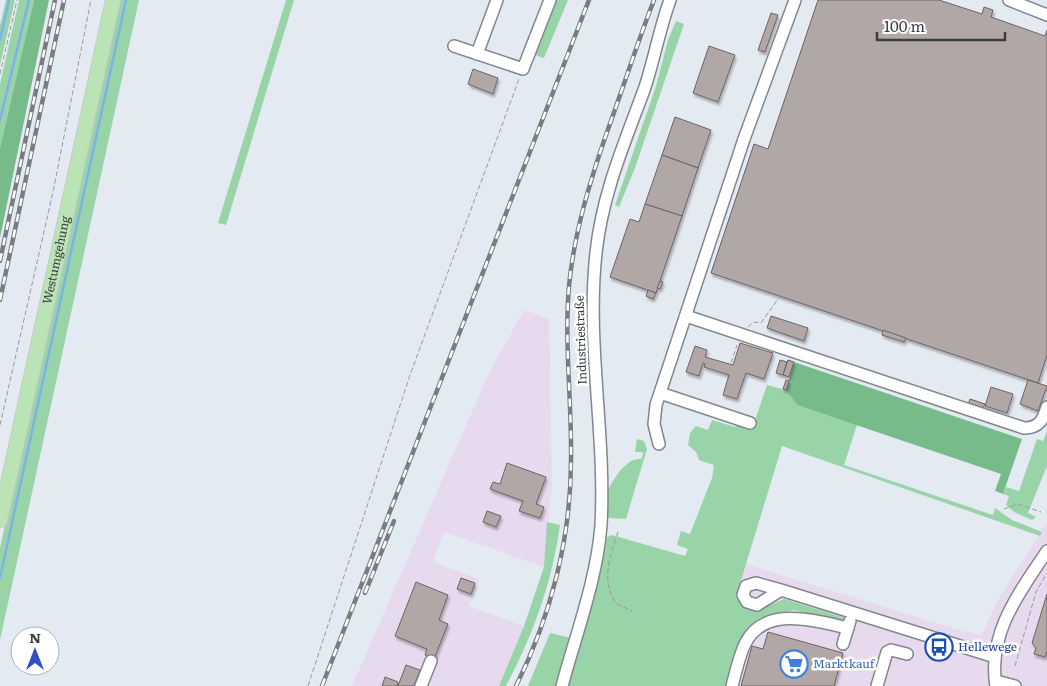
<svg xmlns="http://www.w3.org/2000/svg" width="1047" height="686" font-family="Literata,serif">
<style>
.commercial{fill:#e7daee}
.green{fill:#99d4a8}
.forest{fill:#78bb8b}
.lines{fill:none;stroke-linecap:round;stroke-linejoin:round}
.stream{stroke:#7db2e9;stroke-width:2.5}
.building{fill:#b2a7a7;stroke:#6d6362;filter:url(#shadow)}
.minor-casing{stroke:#82878e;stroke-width:14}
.major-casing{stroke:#c8c9ca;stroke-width:16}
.path{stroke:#979ba1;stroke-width:1;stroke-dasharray:5 2.5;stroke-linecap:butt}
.minor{stroke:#fff;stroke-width:11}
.major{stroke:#bae3b6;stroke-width:14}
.rail-casing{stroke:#797d82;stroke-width:4.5}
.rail{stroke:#fff;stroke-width:2.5;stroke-dasharray:8;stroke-linecap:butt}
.labels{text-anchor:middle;stroke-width:5;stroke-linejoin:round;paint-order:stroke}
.street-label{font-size:12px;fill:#3a3d40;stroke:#fff}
.transit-label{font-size:12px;fill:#164399;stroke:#fff;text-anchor:start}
.shop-label{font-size:12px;fill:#366cbe;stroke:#fff;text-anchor:start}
</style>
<defs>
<filter id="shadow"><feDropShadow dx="1.5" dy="3" stdDeviation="1" flood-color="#0004"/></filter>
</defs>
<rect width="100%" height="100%" fill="#e4eaf2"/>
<g class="commercial">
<path d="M524,310L549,319L552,484L544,567L444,532L433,562L479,579L469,606L524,626L500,683L499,686H352L488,375Z"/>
<path d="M1047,523V686H728L736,597L746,564L962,631L982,635L997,601Z"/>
</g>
<g class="green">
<path d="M6,0H15L0,65V25Z"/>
<path d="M19,0H34L0,148V84Z"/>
<path d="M119,0H139L0,640V548Z"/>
<path d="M286,0H294L226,225L218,223Z"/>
<path d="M553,0H568L544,58L532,54Z"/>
<path d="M676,21L684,24L635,168L619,207L615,205L656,86L668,40Z"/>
<path d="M767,385L786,390L797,405L857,425L844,465L993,515L995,508L1012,520L1042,532L1040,536L782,446L736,597C752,619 764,607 784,599L845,618L843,624L794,610L773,614L760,621L728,686H567L605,538L612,535L685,556L688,549L677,545L681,531L690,534L712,478L714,465L699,460L696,452L688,445L690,433L696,426L708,430L712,420L735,427L737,424L752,429Z"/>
<path d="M1047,431V466L1028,513L1036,517L1032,520L1014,512L1006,505L1009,496L1003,494L1006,487L1019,491L1037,439L1043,441Z"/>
<path d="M637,439L644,441L647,449L626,519L609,518C596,502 617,470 631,461C634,459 638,460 642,458L643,452H635Z"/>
<path d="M547,522L560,525C552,583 533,635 506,686H499L524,626L544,567Z"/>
<path d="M550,633L571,638L558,686H528Z"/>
</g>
<g class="forest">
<path d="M34,0H49L0,238V148Z"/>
<path d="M794,362L1022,439L1003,494L995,491L1001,474L797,405L786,390Z"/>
</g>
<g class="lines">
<g class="stream">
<path d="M0,40L9,0"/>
<path d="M0,120L29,0"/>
<path d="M0,578L126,0"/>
</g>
</g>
<g class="building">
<path d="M818,0H939L982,14L984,7L993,10L991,17L1045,36L1047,30V355L1038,383L711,273L754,144L768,149Z"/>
<path d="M771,13L778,15L765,52L758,50Z"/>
<path d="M709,46L735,55L718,102L693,93Z"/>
<path d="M473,69L498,78L493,94L468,84Z"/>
<path d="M675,117L711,130L698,168L662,155Z"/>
<path d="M662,155L698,168L682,216L645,204Z"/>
<path d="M645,204L682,216L656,293L610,277L630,219L639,222Z"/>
<path d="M660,281L663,282L660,289L657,288Z"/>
<path d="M648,290L656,293L653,299L646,296Z"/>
<path d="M771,316L808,328L804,341L767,328Z"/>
<path d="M883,330L906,338L904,342L882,335Z"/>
<path d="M740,343L773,353L764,379L746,373L737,399L723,395L729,375L704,367L705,364L703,363L699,376L686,372L695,346L707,350L705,357L733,365Z"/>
<path d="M780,360L787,362L783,375L776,373Z"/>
<path d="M788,360L794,362L789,377L783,375Z"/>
<path d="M786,380L789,381L786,390L783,389Z"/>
<path d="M1028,380L1047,386L1038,411L1020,404Z"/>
<path d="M991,387L1013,394L1007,413L985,406Z"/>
<path d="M970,399L985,404L982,410L968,405Z"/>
<path d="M507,463L546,477L536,504L544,507L540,518L519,511L523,501L490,489L493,482L500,484Z"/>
<path d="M487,511L501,516L496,527L483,522Z"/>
<path d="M461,578L475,583L471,594L457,589Z"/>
<path d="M416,582L448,595L439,620L448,624L434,659L425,655L427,649L395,636Z"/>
<path d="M1047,594V651L1045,657L1034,654L1036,648L1032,643Z"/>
<path d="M768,632L843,653L834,686H741L752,646L763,649Z"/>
<path d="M406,665L420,670L414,686H398Z"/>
<path d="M385,677L398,682L397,686H382Z"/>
</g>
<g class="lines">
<g class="minor-casing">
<g id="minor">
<path d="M1009,0L1047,15"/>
<path d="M454,46L523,69L550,0"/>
<path d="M477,54L497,0"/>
<path d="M686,316L1024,428C1039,428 1043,420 1047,407"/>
<path d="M660,393L750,423"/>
<path d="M659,444L654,424L656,405L744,139L795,0"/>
<path d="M781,590L757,605L747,602L743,595L746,586L756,583L781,590L995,657"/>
<path d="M843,644L850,621"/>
<path d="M996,681L1015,686"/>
<path d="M421,686L431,661"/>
<path d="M562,686C576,634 597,579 601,525C606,434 586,343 596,253C602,195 624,144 644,90C654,61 659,30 670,0"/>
<path d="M732,686C736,672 739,655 746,642C766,605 816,621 848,628"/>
<path d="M877,686L887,652L891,650L907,654"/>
<path d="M996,686C987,633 1020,592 1047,551"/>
</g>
</g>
<g class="major-casing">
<g id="major">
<path id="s1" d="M0,520L113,0"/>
</g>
</g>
<g class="path">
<path d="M0,74L17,0"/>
<path d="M748,327L753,322L761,323L780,296"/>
<path d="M731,363L737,345"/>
<path d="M0,425L53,192L91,0"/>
<path d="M1004,509L1018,504L1041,512"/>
<path d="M618,532C610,555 600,583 617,604L632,611"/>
<path d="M1015,666L1036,592L1047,573"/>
<path d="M308,686L410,375L519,79"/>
</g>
<use href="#minor" class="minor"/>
<use href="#major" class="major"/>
<g class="rail-casing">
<g id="rail">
<path d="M0,261L55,0"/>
<path d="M0,300L64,0"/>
<path d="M365,593L394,521"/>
<path d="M322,686L589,0"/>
<path d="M516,686C551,616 571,538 571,460C572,402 564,344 569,286C574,233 590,181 607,132C623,88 637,44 654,0"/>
</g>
</g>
<use href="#rail" class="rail"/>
</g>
<defs>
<g id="bus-ring" transform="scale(1.4375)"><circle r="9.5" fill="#fff" stroke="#1a4fb4" stroke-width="1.5"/><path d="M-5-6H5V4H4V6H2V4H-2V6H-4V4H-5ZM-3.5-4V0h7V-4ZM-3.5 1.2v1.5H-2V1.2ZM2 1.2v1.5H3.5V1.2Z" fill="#1a4fb4"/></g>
<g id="supermarket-ring" transform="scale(1.4375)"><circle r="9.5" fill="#fff" stroke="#3f7fe0" stroke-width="1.5"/><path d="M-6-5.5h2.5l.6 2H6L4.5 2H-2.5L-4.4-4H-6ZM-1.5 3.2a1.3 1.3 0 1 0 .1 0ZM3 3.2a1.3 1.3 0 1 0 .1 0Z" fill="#3f7fe0"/></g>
</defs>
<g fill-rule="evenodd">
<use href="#bus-ring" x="939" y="647"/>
<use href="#supermarket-ring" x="794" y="664"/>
</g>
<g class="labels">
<g class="street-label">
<text dy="4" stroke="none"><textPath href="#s1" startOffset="266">Westumgehung</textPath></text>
<text transform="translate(581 340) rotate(-92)" y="4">Industriestraße</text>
</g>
<g class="transit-label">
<text x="958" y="651">Hellewege</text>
</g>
<g class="shop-label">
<text x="813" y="668">Marktkauf</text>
</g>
</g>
<g transform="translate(35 651)"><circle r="24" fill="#ffffff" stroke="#b0b1b3"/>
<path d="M0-4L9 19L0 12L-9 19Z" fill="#344fc1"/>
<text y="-8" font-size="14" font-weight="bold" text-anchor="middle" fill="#3a3d40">N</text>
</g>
<path d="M877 32v8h128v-8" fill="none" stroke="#3a3d40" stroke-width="2.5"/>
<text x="884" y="32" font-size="15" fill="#3a3d40" stroke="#ffffff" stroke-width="4" paint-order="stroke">100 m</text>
</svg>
